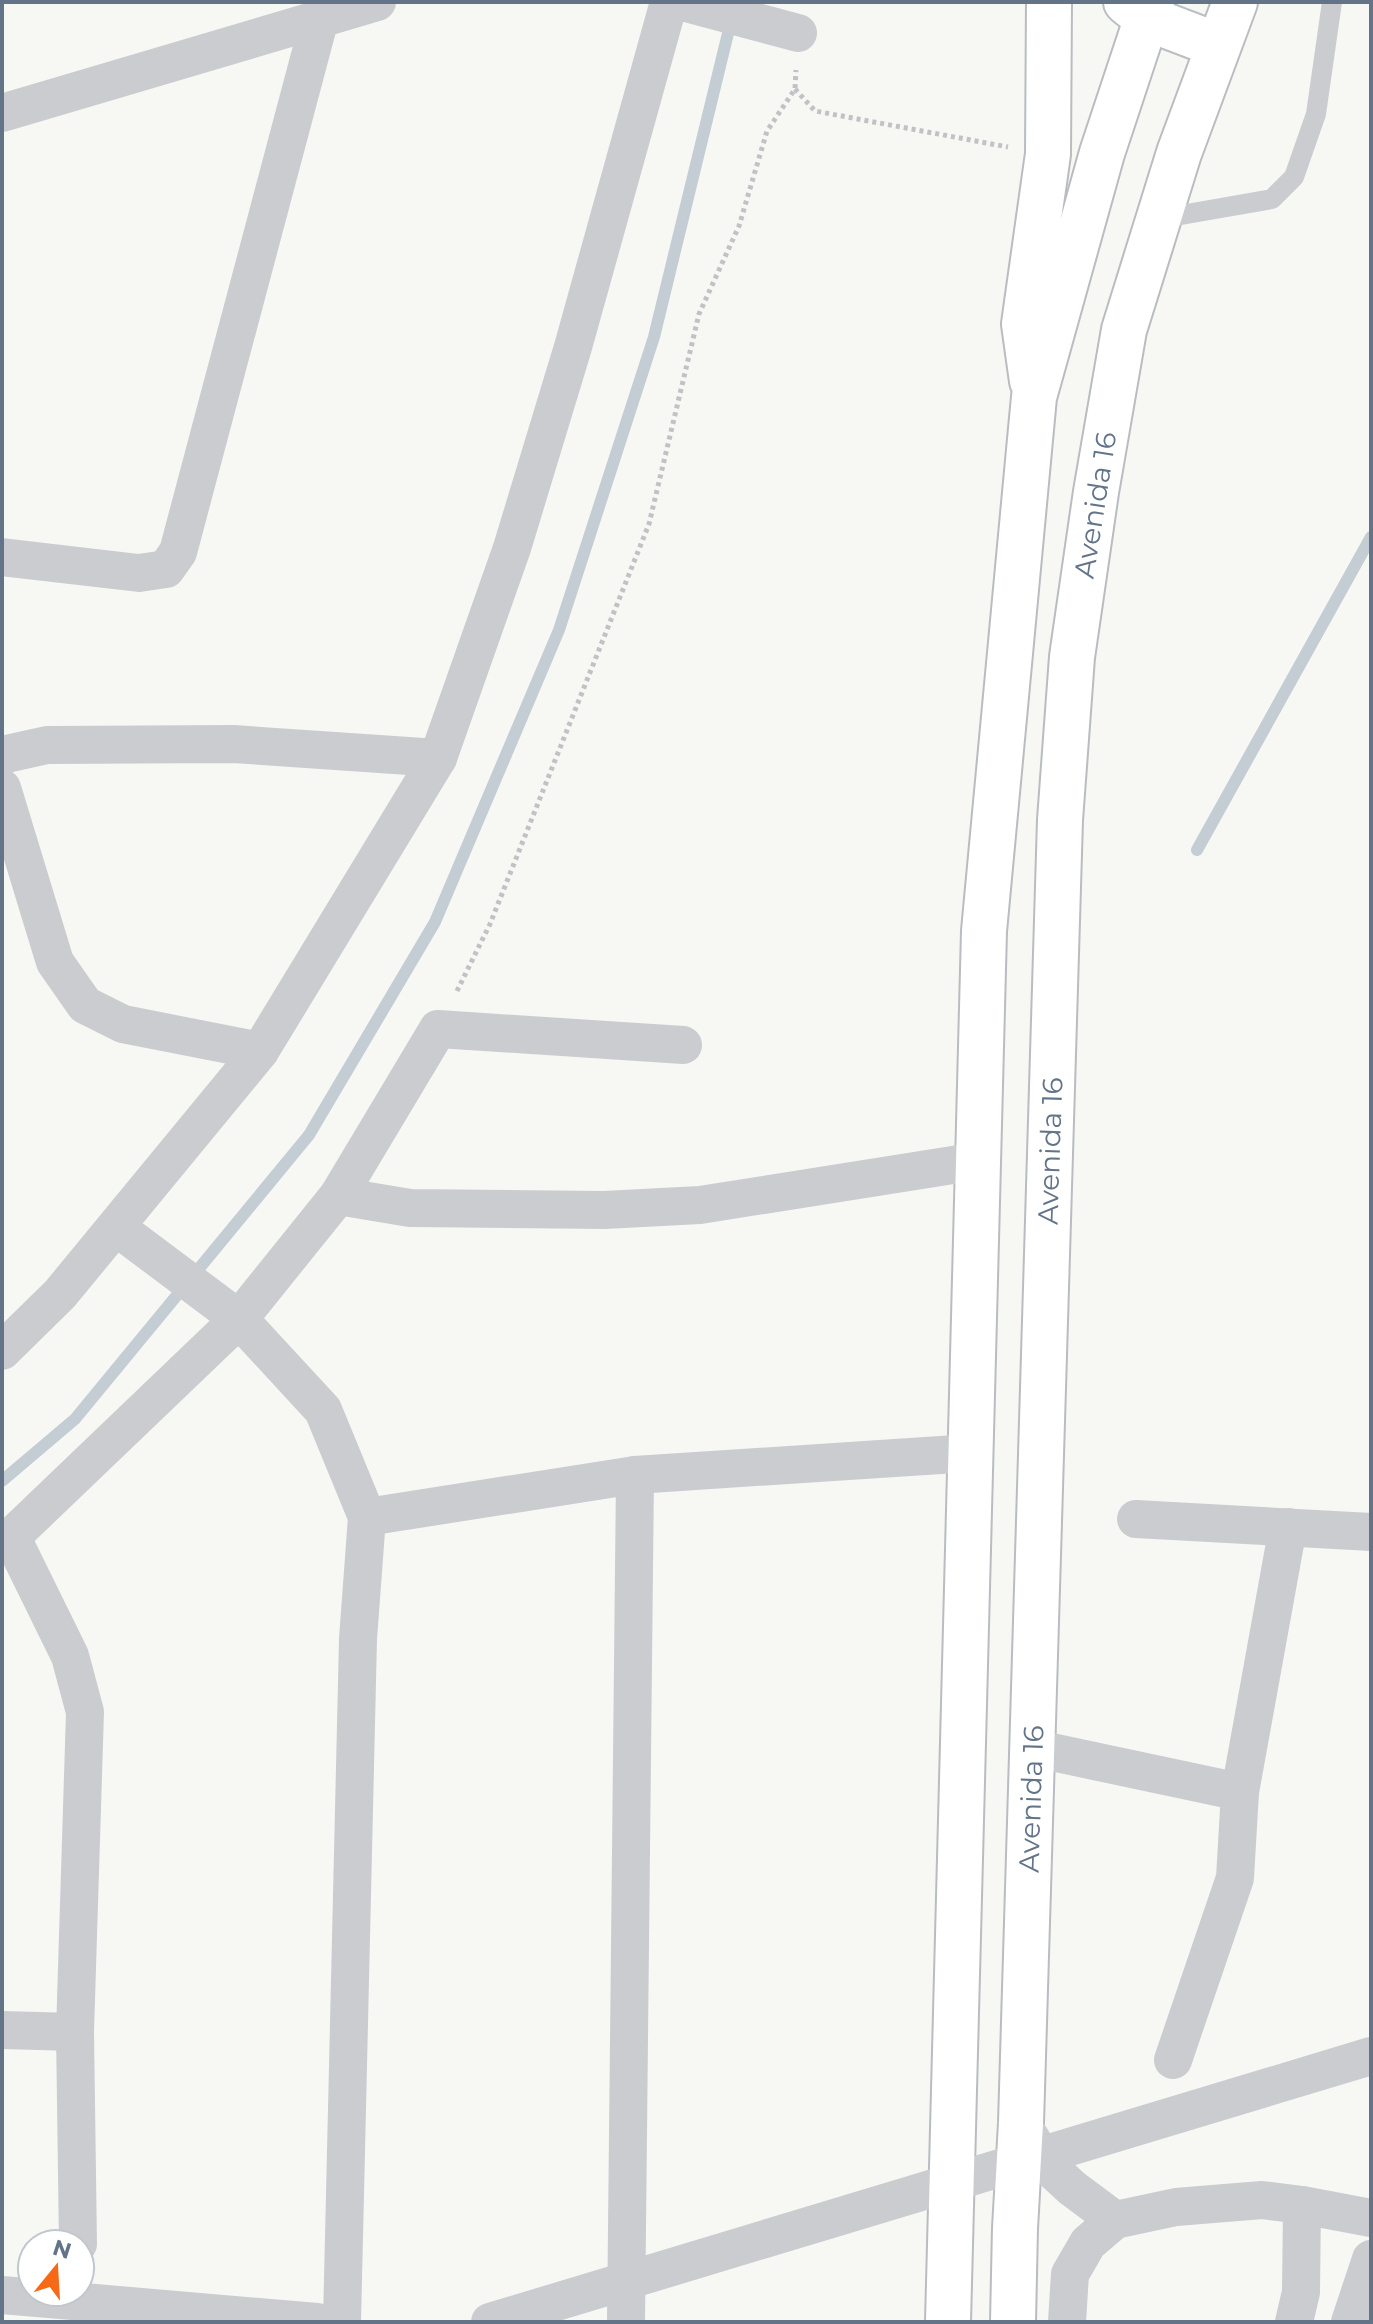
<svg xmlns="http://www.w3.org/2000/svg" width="1373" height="2324" font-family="Montserrat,sans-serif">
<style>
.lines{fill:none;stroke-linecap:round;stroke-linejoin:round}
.stream{stroke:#c5cdd4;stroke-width:12}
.secondary-casing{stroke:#bbbfc5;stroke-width:48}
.highway-casing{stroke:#b9bcc0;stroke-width:48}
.path{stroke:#c0c2c5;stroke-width:5;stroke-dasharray:4 4;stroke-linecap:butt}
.lane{stroke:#caccd0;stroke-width:20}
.street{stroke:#caccd0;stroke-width:38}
.secondary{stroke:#fff;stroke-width:44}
.highway{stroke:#fff;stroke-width:44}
.labels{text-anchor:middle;stroke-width:8;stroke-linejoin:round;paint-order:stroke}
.street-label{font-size:28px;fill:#637388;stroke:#fff}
</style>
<rect width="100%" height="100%" fill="#f7f8f4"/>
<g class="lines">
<g class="stream">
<path d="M1197,850L1371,537"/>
<path d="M2,1481L75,1419L309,1135L435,922L559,630L654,337L731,21"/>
</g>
<g class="secondary-casing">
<path id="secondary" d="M1126,2L1146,18L1217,45"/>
</g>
<g class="highway-casing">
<g id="highway">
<path d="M1032,381L1024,324L1048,154L1049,2"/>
<path d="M948,2322L984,931L1034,397L1102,153L1152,2"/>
<path d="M1013,2322L1015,2228L1021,2123L1060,820L1072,657L1096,492L1124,330L1179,153L1235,2"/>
</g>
</g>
<g class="path">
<path d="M795,89L815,111L1008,147"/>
<path d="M457,991L490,924L649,524L699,314L739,226L767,131L795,89L796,70"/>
</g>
<path class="lane" d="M1158,219L1272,199L1294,177L1316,114L1332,2"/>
<g class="street">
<path d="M682,2L798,33"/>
<path d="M2,113L377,2"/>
<path d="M2,557L139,573L166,569L178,552L320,18"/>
<path d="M2,755L47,745L233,744L438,758"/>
<path d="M2,788L55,962L85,1005L123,1024L260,1051"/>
<path d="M338,1196L410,1208L604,1210L700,1205L978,1161"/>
<path d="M116,1227L239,1319L323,1410L367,1517L358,1639L342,2322"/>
<path d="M2,1351L60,1294L260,1051L438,758L512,548L573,347L669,2"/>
<path d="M367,1517L635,1475L971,1453"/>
<path d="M1136,1519L1371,1532"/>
<path d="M12,1538L70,1656L85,1712L75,2032L78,2244"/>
<path d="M2,1546L239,1319L338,1196L438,1029L683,1045"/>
<path d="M1033,1748L1240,1792L1235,1878L1173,2060"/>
<path d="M1240,1792L1288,1527"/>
<path d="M2,2030L75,2032"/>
<path d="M1030,2137L1046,2164L1072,2188L1115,2220"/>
<path d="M1302,2205L1371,2218"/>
<path d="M2,2295L317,2322"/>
<path d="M490,2322L1371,2056"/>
<path d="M626,2322L635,1475"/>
<path d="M1067,2322L1070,2274L1088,2243L1115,2220L1176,2207L1262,2200L1302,2205L1301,2292L1294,2322"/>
<path d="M1350,2322L1371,2259"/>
</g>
<use href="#secondary" class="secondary"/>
<use href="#highway" class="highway"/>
</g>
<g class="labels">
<g class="street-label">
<text transform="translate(1095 505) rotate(-81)" y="10">Avenida 16</text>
<text transform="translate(1050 1151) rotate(-88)" y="10">Avenida 16</text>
<text transform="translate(1031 1799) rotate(-88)" y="10">Avenida 16</text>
</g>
</g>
<rect width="1373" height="2324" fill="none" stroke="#637388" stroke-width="8"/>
<g transform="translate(56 2268) rotate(18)"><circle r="38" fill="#ffffff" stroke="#c1c7cf" stroke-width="2"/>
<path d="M0-6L14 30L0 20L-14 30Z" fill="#f56917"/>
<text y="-12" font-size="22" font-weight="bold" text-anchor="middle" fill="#637388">N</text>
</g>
</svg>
